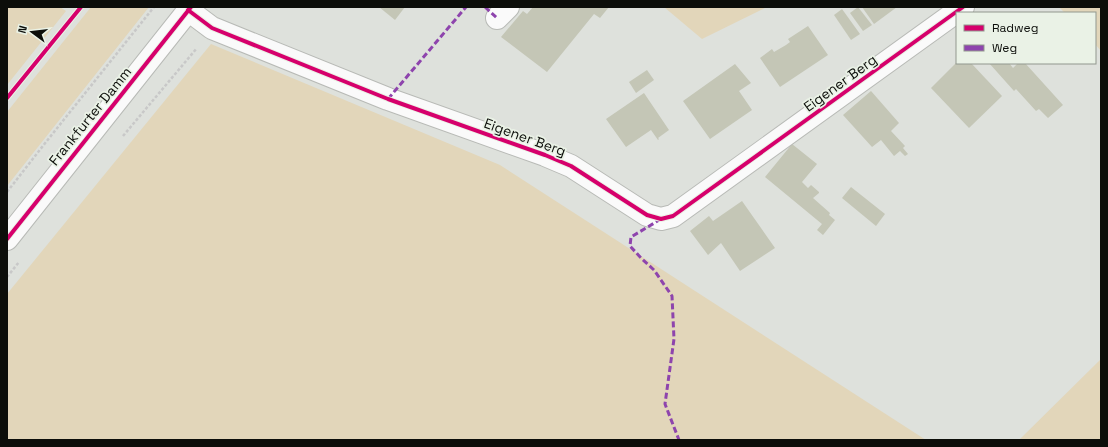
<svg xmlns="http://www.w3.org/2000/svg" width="1108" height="447" font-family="'Space Grotesk',sans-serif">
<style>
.green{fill:#e2d6ba}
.building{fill:#c4c6b6}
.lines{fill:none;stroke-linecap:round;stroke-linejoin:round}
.minor-casing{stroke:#b8bab6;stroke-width:24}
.major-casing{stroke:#b8bab6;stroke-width:24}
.path{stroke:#c8c8c8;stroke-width:2.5;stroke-dasharray:3 2;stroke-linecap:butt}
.minor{stroke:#fafafa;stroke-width:22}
.major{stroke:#fafafa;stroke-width:22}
.quiet{stroke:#8e44ad;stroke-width:3;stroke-dasharray:6 3;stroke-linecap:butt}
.cycleway-casing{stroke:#eaf2e6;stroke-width:6}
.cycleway{stroke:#d6006c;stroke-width:4}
.labels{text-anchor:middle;stroke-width:3.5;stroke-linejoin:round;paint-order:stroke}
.street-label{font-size:14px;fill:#0c0e0a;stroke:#eaf2e6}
</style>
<rect width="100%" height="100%" fill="#dee1dc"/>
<g class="green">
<path d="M7,7H60L66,11L7,85Z"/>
<path d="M91,7H149L7,186V112Z"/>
<path d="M664,7H767L702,39Z"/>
<path d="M1059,7H1101V51L1095,44V13H1065Z"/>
<path d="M211,44L500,165L926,440H7V294Z"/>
<path d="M1101,359V440H1019Z"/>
</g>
<g class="building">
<path d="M379,7H405L395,20Z"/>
<path d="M533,7H609L600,18L594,14L547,72L501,37L523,11L527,14Z"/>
<path d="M858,7L872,25L863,31L850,13Z"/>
<path d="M862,7H897L874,24Z"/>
<path d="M842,9L860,34L851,40L834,15Z"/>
<path d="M808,26L828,55L780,87L760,58L772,49L774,52L786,45L790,42L788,39Z"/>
<path d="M956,63H971L1002,96L969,128L931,88Z"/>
<path d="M989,63H1009L1013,68L1018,63H1025L1063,105L1048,118L1039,109L1036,111L1016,89L1014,91Z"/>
<path d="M735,64L751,83L739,91L752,110L710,139L683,101Z"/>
<path d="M647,70L654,80L636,93L629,82Z"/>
<path d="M871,91L899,123L891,131L905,146L903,148L908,154L905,156L900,151L894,156L881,140L872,147L843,115Z"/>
<path d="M644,93L669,130L658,138L659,139L658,140L651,130L626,147L606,119Z"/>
<path d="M792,144L817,164L802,182L808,188L811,185L819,192V193L813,198L830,213L829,215L835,220L823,235L817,230L822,224L765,177Z"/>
<path d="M851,187L885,214L876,226L842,198Z"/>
<path d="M742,201L775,248L740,271L721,243L708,255L690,231L709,216L713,221Z"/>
</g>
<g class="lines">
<g class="minor-casing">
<g id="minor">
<path d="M188,10L212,28L388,99L545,155L571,166L647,215L661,219L673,216L963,7"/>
<path d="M497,18L508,7"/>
</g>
</g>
<g class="major-casing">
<path id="major" d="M7,239L191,7"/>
</g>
<g class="path">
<path d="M123,136L197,48"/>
<path d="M7,192L46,142L154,7"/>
<path d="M7,277L19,262"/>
</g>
<use href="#minor" class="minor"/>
<use href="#major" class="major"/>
<g class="quiet">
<path d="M485,7L497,18"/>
<path d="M388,99L466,7"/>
<path d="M661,219L631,237L630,246L641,258L654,270L672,296L674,339L665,404L679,440"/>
</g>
<g class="cycleway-casing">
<g id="cycleway">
<path d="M188,10L212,28L388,99L545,155L571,166L647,215L661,219L673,216L963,7"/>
<path d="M7,98L81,7"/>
<path d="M7,239L191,7"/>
</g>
</g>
<use href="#cycleway" class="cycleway"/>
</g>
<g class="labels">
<g class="street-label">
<text transform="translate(840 83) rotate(-36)" y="5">Eigener Berg</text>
<text transform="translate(90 116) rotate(-51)" y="5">Frankfurter Damm</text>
<text transform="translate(525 137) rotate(20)" y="5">Eigener Berg</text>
</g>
</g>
<rect width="1108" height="447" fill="none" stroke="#0c0e0a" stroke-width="16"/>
<rect x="956" y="12" width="140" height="52" fill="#eaf2e6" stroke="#91978e"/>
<rect x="964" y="25" width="20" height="6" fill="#d6006c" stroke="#91978e"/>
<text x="992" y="32" font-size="12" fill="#0c0e0a">Radweg</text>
<rect x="964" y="45" width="20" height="6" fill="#8e44ad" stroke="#91978e"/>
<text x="992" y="52" font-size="12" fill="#0c0e0a">Weg</text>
<g transform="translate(32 32) rotate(285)" stroke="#eaf2e6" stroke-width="3" paint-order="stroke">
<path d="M0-3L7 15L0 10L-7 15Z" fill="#0c0e0a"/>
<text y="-6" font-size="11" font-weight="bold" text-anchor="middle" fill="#0c0e0a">N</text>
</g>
</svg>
